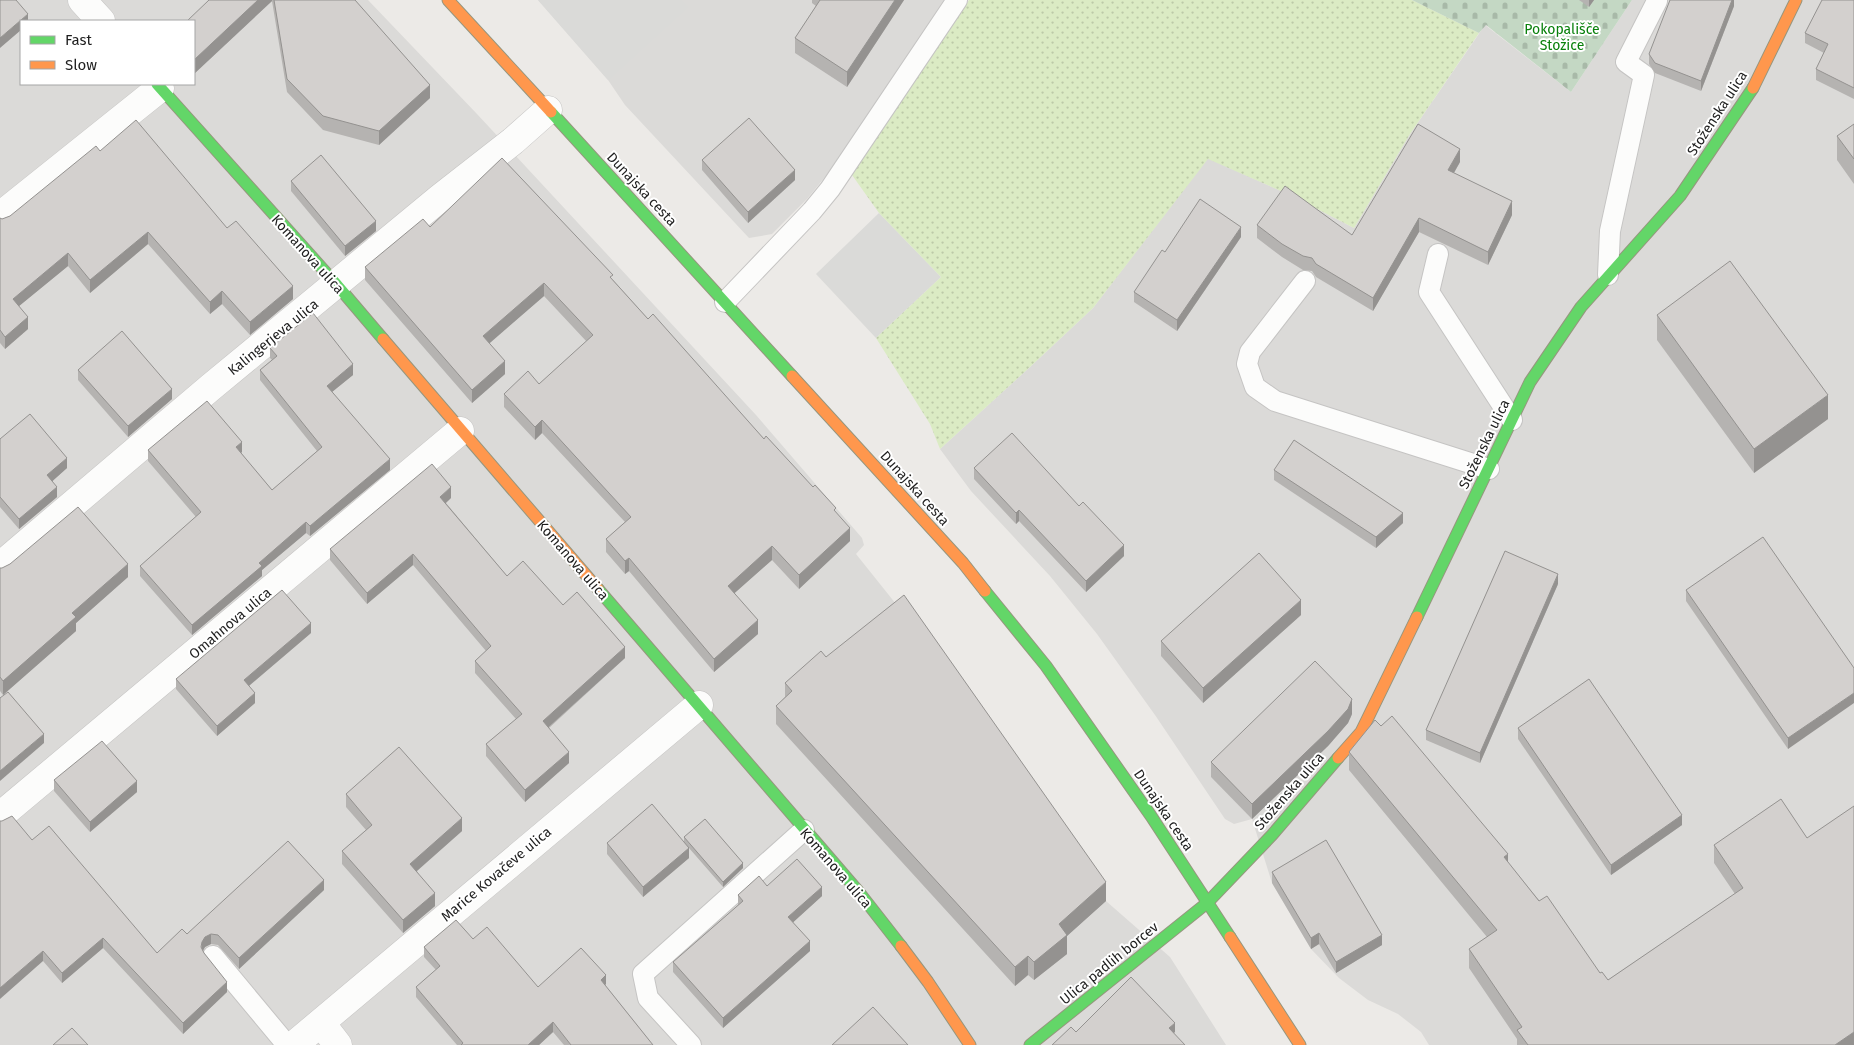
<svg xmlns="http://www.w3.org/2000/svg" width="1854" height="1045" font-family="'Fira Sans',sans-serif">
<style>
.residential{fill:#dbdad8;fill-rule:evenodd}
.religious{fill:#dadad8}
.grass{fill:url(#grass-dots)}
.cemetery{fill:url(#cemetery-stones)}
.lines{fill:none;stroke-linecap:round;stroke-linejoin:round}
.lane-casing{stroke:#c5c4c3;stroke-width:22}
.street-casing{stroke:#c5c4c3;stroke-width:29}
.fast-casing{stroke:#96967e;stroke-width:13}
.slow-casing{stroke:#96967e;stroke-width:13}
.lane{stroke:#fcfcfb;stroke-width:20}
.street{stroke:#fcfcfb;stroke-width:28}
.fast{stroke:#63d668;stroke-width:11}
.slow{stroke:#ff974d;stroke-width:11}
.wall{fill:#b5b3b1}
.shaded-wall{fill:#949290}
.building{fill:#d3d0ce;stroke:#949290}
.labels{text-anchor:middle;stroke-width:4;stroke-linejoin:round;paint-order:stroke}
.park-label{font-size:14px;fill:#08800b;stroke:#fff}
.street-label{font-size:14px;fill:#1e1e1e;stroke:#fff}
</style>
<defs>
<pattern id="grass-dots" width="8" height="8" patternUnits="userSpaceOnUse" patternTransform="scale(1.25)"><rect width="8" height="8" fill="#dbebc4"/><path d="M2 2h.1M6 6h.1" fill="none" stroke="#bcc9a8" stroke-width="1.8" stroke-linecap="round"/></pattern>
<pattern id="cemetery-stones" width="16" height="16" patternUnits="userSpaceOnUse" patternTransform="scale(1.25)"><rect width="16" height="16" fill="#c4d8c4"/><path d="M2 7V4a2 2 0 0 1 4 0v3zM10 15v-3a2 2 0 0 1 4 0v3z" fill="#a8b9a8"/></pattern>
</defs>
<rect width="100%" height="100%" fill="#eceae7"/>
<g class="residential">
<path d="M0,0H368L477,114L756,415L862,538L864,545L856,554L904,614L1106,901L1170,957L1226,1045H0ZM21,21H194V84H21Z"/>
<path d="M538,0H949L859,135L807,199L772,234L749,238L625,105L608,80Z"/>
<path d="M1632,0H1854V1045H1429L1421,1032L1398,1014L1368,1000L1339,978L1311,949L1272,883L1252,819L1234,824L1225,819L1155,715L1097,634L1050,576L971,491L940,449L1030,367L1093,308L1208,158L1290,195L1354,228L1410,134L1485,25L1571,92Z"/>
</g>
<g class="religious">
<path d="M538,0H681L688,7L608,80Z"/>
<path d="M879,213L941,277L876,338L816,274Z"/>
</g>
<path class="grass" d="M969,0H1412L1479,33L1410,134L1354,228L1290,195L1208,159L1093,308L1030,367L940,449L930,424L876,338L941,277L879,213L852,175Z"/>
<path class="cemetery" d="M1412,0H1632L1571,92L1486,25L1479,33Z"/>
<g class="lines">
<g class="lane-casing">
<g id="lane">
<path d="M1438,254L1429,292L1512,420"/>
<path d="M1608,275L1610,231L1644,75L1626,62L1657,1"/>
<path d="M1305,281L1250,352L1247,364L1255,387L1275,401L1489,469"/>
<path d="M725,302L812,211L830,189L957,0"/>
<path d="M213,956L287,1045"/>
<path d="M691,1045L648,998L643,974L804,830"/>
</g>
</g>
<g class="street-casing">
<g id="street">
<path d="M82,0L101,21"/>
<path d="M0,216L160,88"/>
<path d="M0,566L211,387L440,198L513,141L548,110"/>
<path d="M0,816L460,431"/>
<path d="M321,1023L338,1045"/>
<path d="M294,1045L699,705"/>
</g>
</g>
<g class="fast-casing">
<g id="fast">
<path d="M157,84L337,285L383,339"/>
<path d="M551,112L792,376"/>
<path d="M598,589L858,891L901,946"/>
<path d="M985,591L1046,666L1151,816L1230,937"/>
<path d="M1417,617L1530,382L1581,307L1680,196L1753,88"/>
<path d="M1030,1045L1207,903L1272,835L1338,758"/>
</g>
</g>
<g class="slow-casing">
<g id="slow">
<path d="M448,0L551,112"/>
<path d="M1753,88L1796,0"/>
<path d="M383,339L598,589"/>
<path d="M792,376L963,563L985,591"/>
<path d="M1338,758L1361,732L1417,617"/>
<path d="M1230,937L1300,1045"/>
<path d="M901,946L928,982L970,1045"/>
</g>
</g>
<use href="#lane" class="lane"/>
<use href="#street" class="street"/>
<use href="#fast" class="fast"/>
<use href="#slow" class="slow"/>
</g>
<g class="wall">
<path d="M209,0H355L430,98L379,145L323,130L287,92L272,1L195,73L194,72V21Z"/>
<path d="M812,0H904L847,87L795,53V38L816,6L812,3Z"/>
<path d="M1579,0H1594L1589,7Z"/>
<path d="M1734,0V6L1701,91L1655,73L1649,64V54Z"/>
<path d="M1854,0V99L1816,80V69L1824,53L1805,43V33Z"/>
<path d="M1854,124V184L1837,160V136Z"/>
<path d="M702,160L795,180L748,223L702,170Z"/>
<path d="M1460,162L1454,173L1512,215L1488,265L1419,232L1373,311L1316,277L1312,271L1303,270L1282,257L1257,238V225L1352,235Z"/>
<path d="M291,181L376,231L345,256L291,191Z"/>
<path d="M10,216L227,228L293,299L250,335L222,304L210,314L148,244L90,293L68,266L19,306L28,329L5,349L0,343V218L2,219Z"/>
<path d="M1241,237L1177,331L1134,302V292L1165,252Z"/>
<path d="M365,267L613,280L648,319L836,513L850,541L799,589L772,560L734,593L758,634L714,672L629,571L625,574L606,552V539L625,522L542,433L535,440L504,407V394L539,384L587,342L544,296L489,343L505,374L472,403L365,280Z"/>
<path d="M1657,315L1828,419L1754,473L1657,340Z"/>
<path d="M270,348L353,375L332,392L390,470L310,536L306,533L262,570V576L192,635L140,576V566L196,517L148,461V450L242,452L241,453L272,490L317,451L260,380V370L272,360L270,358Z"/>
<path d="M78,370L172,399L128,437L78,380Z"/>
<path d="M0,439L67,468L52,481L57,497L19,529L0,507Z"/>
<path d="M974,468L1124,556L1086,592L1019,521L1016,524L974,479Z"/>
<path d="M1274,470L1403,523L1376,548L1274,480Z"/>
<path d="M451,498L446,503L507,576L563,605L625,658L549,728L569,763L525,802L486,756V744L516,719L475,673V661L486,651L413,565L367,604L330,560V549Z"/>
<path d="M0,568L128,577L76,623V631L3,695L0,691Z"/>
<path d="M1558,584L1480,763L1426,740V730Z"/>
<path d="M1686,590L1854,668L1788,749L1686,601Z"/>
<path d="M1301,615L1203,703L1161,656V641Z"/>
<path d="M311,633L249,686L255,703L217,736L176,689V679Z"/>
<path d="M826,657L1106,901L1067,936V954L1034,980L1028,975L1015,986L776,724V706L785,697V683Z"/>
<path d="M1352,714L1348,723L1328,746L1252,819L1211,777V762Z"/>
<path d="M1518,728L1682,825L1611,875L1518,739Z"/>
<path d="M1349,752L1508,863L1600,973L1608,980L1735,894L1714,863V845L1854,1045H1517V1039L1469,968V949L1487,937L1349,770Z"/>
<path d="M54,780L137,792L90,832L54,791Z"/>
<path d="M346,794L462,831L417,871L435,906L403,933L342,864V851L366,830L346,807Z"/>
<path d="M684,837L743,868L723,887L689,848V858L643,897L607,854V843L684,842Z"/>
<path d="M32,840L157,953L187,934L324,890L239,969L218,945L211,944L205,947L203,951L227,992L183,1034L103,948L62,983L43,961Z"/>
<path d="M1272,872L1382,945L1336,973L1319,944L1311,949L1272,883Z"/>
<path d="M767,886L822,896L793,922L810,951L723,1028L673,972V962L738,905V895Z"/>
<path d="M473,939L538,987L606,984L605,985L653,1045H564L553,1032L539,1045H457L416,997V987L436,970L424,957V947Z"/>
</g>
<g class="shaded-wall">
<path d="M258,0H272V1L195,73V59Z"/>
<path d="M895,0H904L847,87V72Z"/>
<path d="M1589,0H1594L1589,7Z"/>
<path d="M1732,0H1734V6L1701,91V81Z"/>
<path d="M28,14V21H21V30L0,48V38Z"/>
<path d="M430,85V98L379,145V131Z"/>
<path d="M1460,149V162L1448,183V170Z"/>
<path d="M795,170V180L748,223V212Z"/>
<path d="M1512,201V215L1488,265V252Z"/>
<path d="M1419,218V232L1373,311V298Z"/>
<path d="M376,221V231L345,256V246Z"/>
<path d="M1241,227V237L1177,331V320Z"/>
<path d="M148,232V244L90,293V280Z"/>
<path d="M68,253V266L13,311V299Z"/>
<path d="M544,283V296L483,349V336Z"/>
<path d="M293,286V299L250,335V322Z"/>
<path d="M222,291V304L210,314V302Z"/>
<path d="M28,317V329L5,349V337Z"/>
<path d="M505,361V374L472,403V390Z"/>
<path d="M353,364V375L327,396V386Z"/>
<path d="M172,389V399L128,437V426Z"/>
<path d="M1828,395V419L1754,473V449Z"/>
<path d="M542,420V433L535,440V427Z"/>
<path d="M242,442V452L236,457V447Z"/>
<path d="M67,458V468L47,486V475Z"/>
<path d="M390,459V470L310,536V526Z"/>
<path d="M57,487V497L19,529V519Z"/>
<path d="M451,487V498L440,508V497Z"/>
<path d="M1019,510V521L1016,524V513Z"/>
<path d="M1403,513V523L1376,548V537Z"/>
<path d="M306,522V533L262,570V576L192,635V625L259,563Z"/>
<path d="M850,528V541L799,589V575Z"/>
<path d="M1124,545V556L1086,592V581Z"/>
<path d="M772,546V560L728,599V586Z"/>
<path d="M413,554V565L367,604V593Z"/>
<path d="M629,558V571L625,574V561Z"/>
<path d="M128,564V577L76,623V631L3,695V681L72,613Z"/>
<path d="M1558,574V584L1480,763V753Z"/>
<path d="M1301,600V615L1203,703V688Z"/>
<path d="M758,620V634L714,672V659Z"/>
<path d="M311,623V633L244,690V680Z"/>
<path d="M625,647V658L543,732V721Z"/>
<path d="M255,693V703L217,736V726Z"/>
<path d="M1854,693V703L1788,749V738Z"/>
<path d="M1352,699V714L1348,723L1328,746L1252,819V804Z"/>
<path d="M44,734V743L0,781V771Z"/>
<path d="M569,752V763L525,802V790Z"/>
<path d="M137,781V792L90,832V822Z"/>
<path d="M1682,815V825L1611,875V865Z"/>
<path d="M462,818V831L410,877V864Z"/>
<path d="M689,848V858L643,897V887Z"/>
<path d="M1508,854V873L1504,857Z"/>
<path d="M743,863V868L723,887V882Z"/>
<path d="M324,880V890L239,969V958Z"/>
<path d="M1106,882V901L1067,936V954L1034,980V962L1059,924Z"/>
<path d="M822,887V896L788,927V917Z"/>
<path d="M435,893V906L403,933V920Z"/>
<path d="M1319,933V944L1311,949V938Z"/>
<path d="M211,934V944L205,947L202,952V942L205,937Z"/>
<path d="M1382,935V945L1336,973V962Z"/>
<path d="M103,938V948L62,983V973Z"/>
<path d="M810,941V951L723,1028V1018Z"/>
<path d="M43,951V961L0,999V988Z"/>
<path d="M1028,956V975L1015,986V967Z"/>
<path d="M606,975V984L601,989V980Z"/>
<path d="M227,982V992L183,1034V1023Z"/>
<path d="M553,1022V1032L539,1045H528Z"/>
<path d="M1175,1023V1032L1169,1038V1028Z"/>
<path d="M1854,1032V1045H1835Z"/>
</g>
<g class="building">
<path d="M0,0H16L28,14L0,38Z"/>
<path d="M209,0H258L195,59L194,58V21H187Z"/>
<path d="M274,0H355L430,85L379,131L323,116L287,79Z"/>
<path d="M820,0H895L847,72L795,38Z"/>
<path d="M1670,0H1732L1701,81L1655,63L1649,54Z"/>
<path d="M1822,0H1854V88L1816,69L1828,44L1805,33Z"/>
<path d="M749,118L795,170L748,212L702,160Z"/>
<path d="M136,120L227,228L236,221L293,286L250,322L222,291L210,302L148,232L90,280L68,253L13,299L28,317L5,337L0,330V218L2,219L10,216L96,146L100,151Z"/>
<path d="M1418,124L1460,149L1448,170L1512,201L1488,252L1419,218L1373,298L1316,264L1312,258L1303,256L1282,244L1257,225L1285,186L1352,235Z"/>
<path d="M1854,124V159L1837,136Z"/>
<path d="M321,155L376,221L345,246L291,181Z"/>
<path d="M502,158L613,275L610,277L648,319L653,314L764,439L766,436L813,487L815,485L836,508L834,510L850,528L799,575L772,546L728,586L758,620L714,659L629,558L625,561L606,539L631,517L542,420L535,427L504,394L528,371L539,384L593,335L544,283L483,336L505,361L472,390L365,267L423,219L430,227Z"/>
<path d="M1200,199L1241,227L1177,320L1134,292L1162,250L1165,252Z"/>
<path d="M1730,261L1828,395L1754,449L1657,315Z"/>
<path d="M313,313L353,364L327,386L390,459L310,526L306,522L259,563L262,566L192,625L140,566L201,512L148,450L207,401L242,442L236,447L272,490L322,447L260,370L277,356L270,348Z"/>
<path d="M122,331L172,389L128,426L78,370Z"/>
<path d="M30,414L67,458L47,475L57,487L19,519L0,497V439Z"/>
<path d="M1012,433L1079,506L1083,502L1124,545L1086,581L1019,510L1016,513L974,468Z"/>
<path d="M1294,440L1403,513L1376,537L1274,470Z"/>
<path d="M432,464L451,487L440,497L507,576L523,561L563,605L577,592L625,647L543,721L569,752L525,790L486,744L522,714L475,661L491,646L413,554L367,593L330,549Z"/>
<path d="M78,507L128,564L72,613L76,617L3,681L0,677V568H2L10,564Z"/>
<path d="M1763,537L1854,668V693L1788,738L1686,590Z"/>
<path d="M1505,551L1558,574L1480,753L1426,730Z"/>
<path d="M1259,553L1301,600L1203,688L1161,641Z"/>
<path d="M282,590L311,623L244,680L255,693L217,726L176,679Z"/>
<path d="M904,595L1106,882L1059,924L1067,935L1034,962L1028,956L1015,967L776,706L792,691L785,683L821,651L826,657Z"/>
<path d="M1315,661L1352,699L1348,709L1328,731L1252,804L1211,762Z"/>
<path d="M1589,679L1682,815L1611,865L1518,728Z"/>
<path d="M8,692L44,734L0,771V698Z"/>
<path d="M1392,716L1508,854L1504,857L1539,901L1547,896L1600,973L1602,972L1608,980L1743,888L1714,845L1781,799L1807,838L1854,806V1032L1835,1045H1528L1517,1030L1522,1027L1469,949L1497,930L1349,752L1375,720L1381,726Z"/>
<path d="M102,741L137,781L90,822L54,780Z"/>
<path d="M399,747L462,818L410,864L435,893L403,920L342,851L372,825L346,794Z"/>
<path d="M652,804L689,848L643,887L607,843Z"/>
<path d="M12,816L32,840L49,826L157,953L182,929L187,934L288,841L324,880L239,958L218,935L211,934L205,937L202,942L201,947L204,953L227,982L183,1023L103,938L62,973L43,951L0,988V821H2Z"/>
<path d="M705,819L743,863L723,882L684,837Z"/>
<path d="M1326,840L1382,935L1336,962L1319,933L1311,938L1272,872Z"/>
<path d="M797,859L822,887L788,917L810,941L723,1018L673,962L743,901L738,895L759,876L767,886Z"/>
<path d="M456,920L473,939L487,927L538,987L581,948L606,975L601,980L653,1045H571L553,1022L528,1045H461L463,1043L416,987L440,966L424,947Z"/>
<path d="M1131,977L1175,1023L1169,1028L1185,1045H1052L1071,1027L1076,1032Z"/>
<path d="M873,1007L908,1045H832Z"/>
<path d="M72,1028L88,1045H53Z"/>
</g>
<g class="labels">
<g class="park-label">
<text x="1562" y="34">Pokopališče<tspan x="1562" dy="16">Stožice</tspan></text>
</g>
<g class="street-label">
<text transform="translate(1717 113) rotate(-57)" y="5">Stoženska ulica</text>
<text transform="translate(642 189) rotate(47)" y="5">Dunajska cesta</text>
<text transform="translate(308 254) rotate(48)" y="5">Komanova ulica</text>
<text transform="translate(273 337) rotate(-39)" y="5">Kalingerjeva ulica</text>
<text transform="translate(1484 444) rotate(-64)" y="5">Stoženska ulica</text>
<text transform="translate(915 488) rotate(48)" y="5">Dunajska cesta</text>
<text transform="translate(573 560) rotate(49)" y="5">Komanova ulica</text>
<text transform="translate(230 623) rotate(-40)" y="5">Omahnova ulica</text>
<text transform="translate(1289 791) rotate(-49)" y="5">Stoženska ulica</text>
<text transform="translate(1164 810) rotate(56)" y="5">Dunajska cesta</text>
<text transform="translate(836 868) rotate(49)" y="5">Komanova ulica</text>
<text transform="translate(496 874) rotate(-40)" y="5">Marice Kovačeve ulica</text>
<text transform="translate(1109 963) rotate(-39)" y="5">Ulica padlih borcev</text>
</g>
</g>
<rect x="20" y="20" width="175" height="65" fill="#ffffff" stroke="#a5a5a5"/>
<rect x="30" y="36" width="25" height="8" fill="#63d668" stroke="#a5a5a5"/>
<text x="65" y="45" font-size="15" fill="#1e1e1e">Fast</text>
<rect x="30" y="61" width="25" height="8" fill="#ff974d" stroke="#a5a5a5"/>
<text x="65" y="70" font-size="15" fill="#1e1e1e">Slow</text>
</svg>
